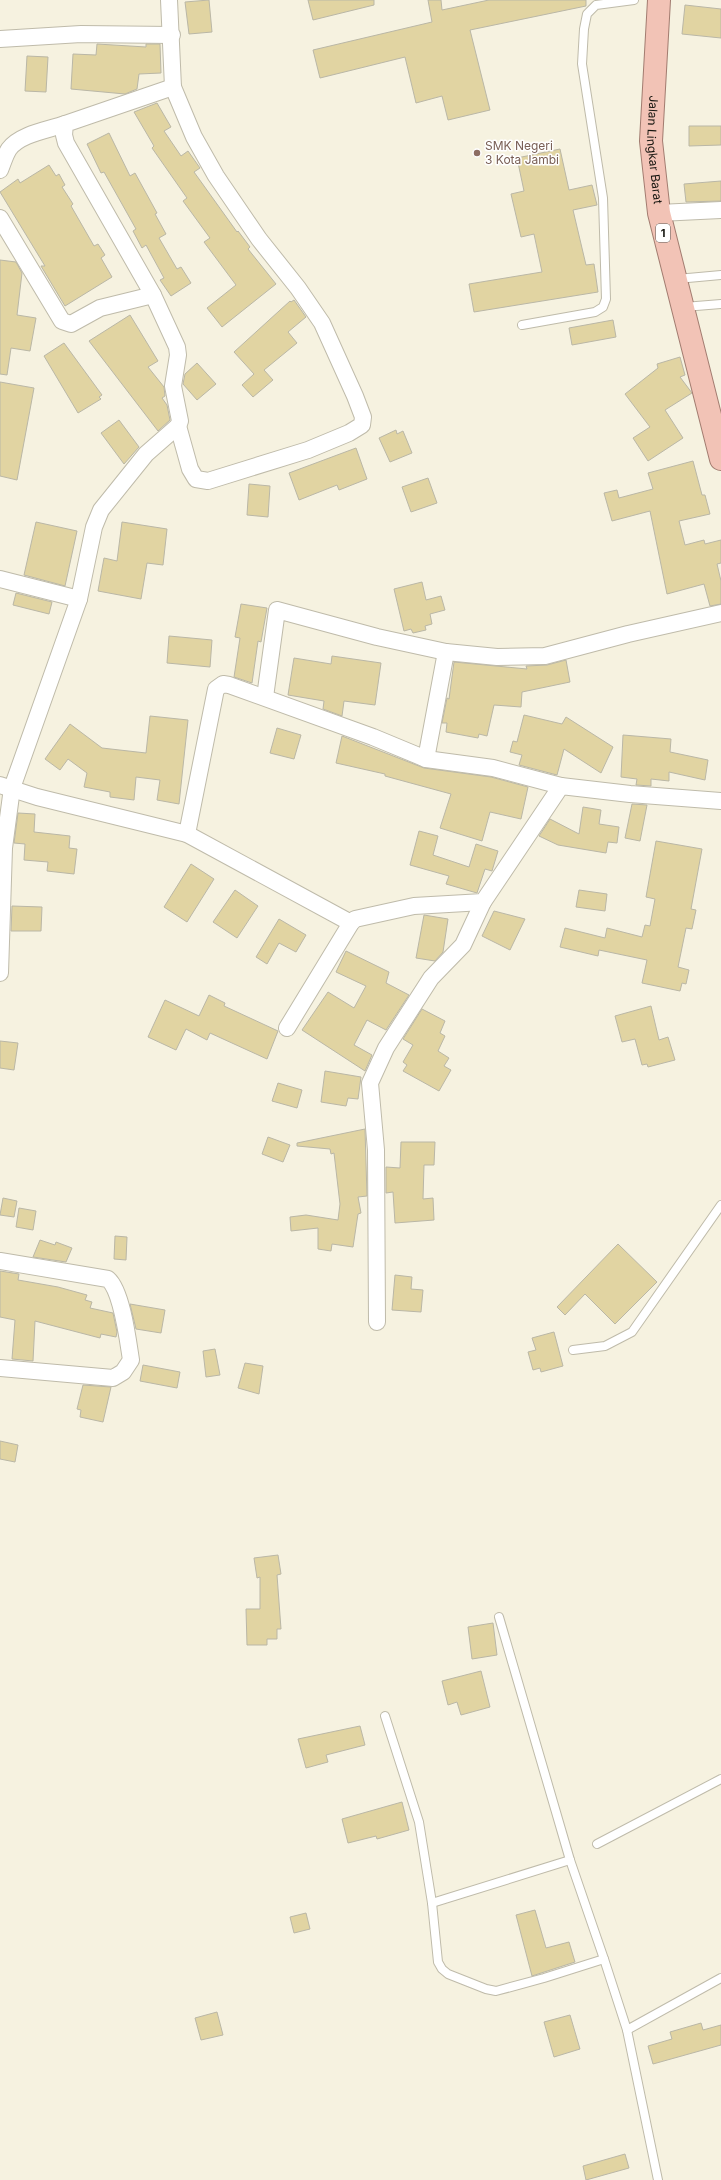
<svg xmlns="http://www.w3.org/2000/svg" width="721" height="2180" font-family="Inter,sans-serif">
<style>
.building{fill:#e1d4a2;stroke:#bab7a6}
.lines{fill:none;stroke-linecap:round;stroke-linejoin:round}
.service-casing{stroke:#bfbbaa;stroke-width:10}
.minor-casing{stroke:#bfbbaa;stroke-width:18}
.trunk-casing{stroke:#a27c70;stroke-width:24}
.service{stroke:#fff;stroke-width:8}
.minor{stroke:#fff;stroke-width:16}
.trunk{stroke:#f2c3b6;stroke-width:22}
.education-dot{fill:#8d6e63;stroke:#fff;stroke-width:1.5}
.labels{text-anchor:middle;stroke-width:3;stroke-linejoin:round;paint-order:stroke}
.shield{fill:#fff;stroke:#5b5a56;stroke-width:1}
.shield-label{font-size:11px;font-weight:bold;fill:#15140e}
.education-label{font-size:12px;fill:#785e54;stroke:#fff;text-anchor:start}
.street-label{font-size:12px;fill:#15140e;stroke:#fff}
</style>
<rect width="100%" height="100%" fill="#f6f2e0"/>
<g class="building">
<path d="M209,0L212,32L189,34L185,2Z"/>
<path d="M308,0H374V5L313,20Z"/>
<path d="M428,0H441L442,10L489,0H586V6L470,30L490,110L448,120L442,96L416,103L405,57L320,78L313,50L432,22Z"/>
<path d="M685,5L721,9V38L682,34Z"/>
<path d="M97,44L146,47V44H160L161,73L139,74L137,89L125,94L71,89L73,54L96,55Z"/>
<path d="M27,56L48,57L46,92L25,91Z"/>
<path d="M157,103L171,127L164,131L181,156L188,151L200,168L194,172L237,232L238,231L250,247L248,249L276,284L222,327L207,308L236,285L204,242L210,238L183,201L187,198L152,148L154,146L134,112Z"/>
<path d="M689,126H721V145L689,146Z"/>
<path d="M109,133L130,176L135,173L157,213L155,214L166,234L159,238L177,269L181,267L191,283L171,296L160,280L164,278L146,245L142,248L133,231L136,229L104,172L101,173L87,144Z"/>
<path d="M560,149L569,190L592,185L597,205L573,210L586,265L594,264L598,292L474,312L469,284L542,272L534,234L521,237L511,194L524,191L517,158Z"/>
<path d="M49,165L56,176L59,174L65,185L62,187L73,204L71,206L94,246L98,244L105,255L101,258L112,277L65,306L41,266H45L0,192L18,179L20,183Z"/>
<path d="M721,181V201L686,202L684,184Z"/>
<path d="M0,260L16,262L22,273L17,315L36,318L30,351L11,348L7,375L0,374Z"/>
<path d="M294,300L306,317L288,332L297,343L264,370L273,380L253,397L242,385L254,374L234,352L290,301L291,302Z"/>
<path d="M130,315L158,361L148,367L164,387L165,396L162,398L167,405L170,420L158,431L89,341Z"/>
<path d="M613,320L616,337L572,345L569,328Z"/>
<path d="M64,343L102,395L99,397L101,399L78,413L44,356Z"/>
<path d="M680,357L685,375L680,377L692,393L665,410L683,438L648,461L633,438L650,427L625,394L658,368L657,364Z"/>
<path d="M197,363L216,384L197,400L183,384L185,374Z"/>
<path d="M0,382L34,388L17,480L0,476Z"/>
<path d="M119,420L139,447L124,464L101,433Z"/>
<path d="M396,430L397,434L403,431L412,453L390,462L379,438Z"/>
<path d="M356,448L367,479L339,490L337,485L299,500L289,473Z"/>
<path d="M693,461L702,495H705L710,514L679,521L685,545L704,540L705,544L721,540V563L717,564L721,581V604L710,606L704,584L667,594L650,511L612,521L604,493L617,490L619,498L653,489L648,473Z"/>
<path d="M428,478L437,503L411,512L402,487Z"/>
<path d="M249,484L270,486L268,517L247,515Z"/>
<path d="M36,522L77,531L65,586L24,575Z"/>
<path d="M122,522L167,529L163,565L147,563L141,599L98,591L104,558L117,561Z"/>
<path d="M422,582L426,600L441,596L445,610L430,614L432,624L425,626L426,630L413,633L411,629L404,631L394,589Z"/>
<path d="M16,593L52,602L49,614L13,605Z"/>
<path d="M241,604L267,608L261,642L258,641L252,683L234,677L240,638L235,637Z"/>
<path d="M169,636L212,640L210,667L167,663Z"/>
<path d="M332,656L381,663L375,705L344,701L342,716L323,709L324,701L288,695L294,658L331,664Z"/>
<path d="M566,660L570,682L522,692L521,707L494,705L487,736L479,734L478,738L446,732L447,723H442L447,698L449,699L454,662L527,669L526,666L547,665Z"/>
<path d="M524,715L562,724L566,717L613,747L601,773L564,749L557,775L519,765L522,755L510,752L513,741L517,742Z"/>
<path d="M150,716L188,720L179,804L157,800L160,780L136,777L134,800L110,797V792L84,787L87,773L68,759L60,770L45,759L70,724L102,748L146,753Z"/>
<path d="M277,728L301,735L294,759L270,753Z"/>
<path d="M623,735L671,739L670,752L708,760L705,780L669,772V781L651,779V786L636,785L637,779L621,777Z"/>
<path d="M342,736L424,768L491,777L528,787L521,819L490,812L482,841L440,828L451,794L385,776V774L336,763Z"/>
<path d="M632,804L647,805L640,841L625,838Z"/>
<path d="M583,807L601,810L599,824L619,827L617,843L608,842L606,853L558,845L539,836L550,819L579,834Z"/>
<path d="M18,813L35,814L34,832L70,836L69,848L77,849L74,874L47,871L48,862L24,860L25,844L14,843Z"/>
<path d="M419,831L438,836L433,855L469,867L476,844L498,851L492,871L485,869L477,893L446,884L449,876L410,865Z"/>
<path d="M656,841L702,849L691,909L696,910L692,929L686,928L678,967L689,970L686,984L682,983L680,991L642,983L647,960L599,950L598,956L560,947L565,928L605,938L607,928L642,937L645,925L650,926L655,899L646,897Z"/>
<path d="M191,864L214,879L187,922L164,907Z"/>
<path d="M235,890L258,906L237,938L213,922Z"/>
<path d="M579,890L607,894L605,911L576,907Z"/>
<path d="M12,906L42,907L41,931H11Z"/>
<path d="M494,911L525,919L510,950L482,936Z"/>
<path d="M424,915L448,919L443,952L435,961L416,958Z"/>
<path d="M279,919L306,935L296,952L279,943L267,964L256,957Z"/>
<path d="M346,951L389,972L386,983L409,995L386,1030L367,1020L354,1045L372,1055L365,1071L302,1030L328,992L354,1008L366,986L336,972Z"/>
<path d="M209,995L225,1003L224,1006L278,1031L267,1059L210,1033L207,1040L186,1029L176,1050L148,1037L165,1000L199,1016Z"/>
<path d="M651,1006L659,1040L668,1037L675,1060L648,1067L647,1064L642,1065L635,1039L622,1042L615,1016Z"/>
<path d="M422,1009L445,1021L440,1033L445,1036L438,1051L449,1058L444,1066L451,1070L439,1091L403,1071L407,1065L403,1062L413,1045L403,1039Z"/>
<path d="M0,1041L18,1043L14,1070L0,1068Z"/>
<path d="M325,1071L361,1077L358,1099L348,1098L346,1106L321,1102Z"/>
<path d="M278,1083L302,1090L297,1108L272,1101Z"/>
<path d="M365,1129L367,1196L358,1197L361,1213L358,1214L353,1247L332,1244L331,1251L318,1249V1228L291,1231L290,1217L306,1215L338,1220L340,1204L334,1153L331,1154L330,1149L297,1146V1143Z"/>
<path d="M268,1137L290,1145L283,1162L262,1154Z"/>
<path d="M401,1142H435L434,1165H424L423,1199L433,1198L434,1220L395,1223L393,1192L386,1193V1167L400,1168Z"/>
<path d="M3,1198L17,1201L14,1217L0,1215Z"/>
<path d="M19,1208L36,1211L33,1230L16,1227Z"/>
<path d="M115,1236L127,1237L126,1260L114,1259Z"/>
<path d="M40,1240L55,1245L56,1242L72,1248L66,1262L33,1257Z"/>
<path d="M618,1244L657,1282L615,1324L585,1294L565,1315L557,1307Z"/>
<path d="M0,1271L19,1274L18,1280L58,1287L87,1295L85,1300L92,1302L90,1308L113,1313L117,1332L116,1337L101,1334L100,1338L35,1321L33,1361L12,1359L15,1320L0,1317Z"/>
<path d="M395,1275L412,1277L411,1289L423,1290L421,1312L392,1310Z"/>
<path d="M130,1304L165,1310L161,1333L136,1329Z"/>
<path d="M554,1332L563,1366L541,1372L540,1368L533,1370L528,1352L536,1350L532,1338Z"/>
<path d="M215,1349L220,1375L206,1377L203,1351Z"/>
<path d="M245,1363L263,1366L259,1394L238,1388Z"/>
<path d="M143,1365L180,1372L177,1388L140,1381Z"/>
<path d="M83,1385L111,1387L103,1422L80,1417L81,1410L77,1409Z"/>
<path d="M0,1441L18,1445L15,1462L0,1459Z"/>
<path d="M278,1555L281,1574L277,1575L281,1629H277V1639H267V1645H247L246,1609H260V1577L257,1578L254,1558Z"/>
<path d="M493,1623L497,1655L472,1659L468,1627Z"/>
<path d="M481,1671L490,1707L461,1715L457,1702L448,1705L442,1681Z"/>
<path d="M360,1726L365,1745L326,1755L328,1762L306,1768L298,1739Z"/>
<path d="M402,1802L409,1830L377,1839L376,1836L348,1843L342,1819Z"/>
<path d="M535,1910L546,1948L569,1942L575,1962L532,1976L516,1915Z"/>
<path d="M306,1913L310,1929L294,1933L290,1917Z"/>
<path d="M217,2012L223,2035L201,2040L195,2018Z"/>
<path d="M570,2015L580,2049L554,2057L544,2022Z"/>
<path d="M701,2023L703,2030L721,2025V2045L653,2064L648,2046L672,2039L670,2032Z"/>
<path d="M625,2154L629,2168L586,2180L583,2166Z"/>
</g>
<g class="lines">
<g class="service-casing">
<g id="service">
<path d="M677,279L721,275"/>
<path d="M684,307L721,304"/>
<path d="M522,325L595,312L603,307L606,299L603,198L582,64L584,29L587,14L596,5L634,0"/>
<path d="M573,1350L605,1346L632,1332L721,1205"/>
<path d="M499,1617L570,1860L604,1959"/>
<path d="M385,1716L419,1822L432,1903L438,1962L442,1969L448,1974L486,1989L496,1991L544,1978L604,1959L627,2030L721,1978"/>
<path d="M597,1844L721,1779"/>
<path d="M432,1903L570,1860"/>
<path d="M627,2030L658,2180"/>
</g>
</g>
<g class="minor-casing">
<g id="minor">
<path d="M169,0L173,87L194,137L216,176L259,239L298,288L322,323L355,396L363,417L362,425L349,433L308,450L208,481L196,479L190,469L178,426"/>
<path d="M0,39L81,34L172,35"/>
<path d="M0,170C3,163 5,155 9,149C20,134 48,130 65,124"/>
<path d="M659,213L721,210"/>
<path d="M0,218L62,321L71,324L100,308L153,295"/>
<path d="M0,579L79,599"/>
<path d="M265,697L277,610L377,637L446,652"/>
<path d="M426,759L446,652L497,657L545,656L628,634L721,613"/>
<path d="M0,785L37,797L187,834L351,923"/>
<path d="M187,834L216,689L223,684L229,685L373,737L426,759L493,768L561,786"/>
<path d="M0,973L4,848L12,788L79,599L94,527L101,510L146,454L178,426L180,421L173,386L178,355L177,347L153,295L66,143L64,135L65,124L173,87"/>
<path d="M287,1028L351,923L355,919L414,906L483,902L561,786L630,794L721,801"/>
<path d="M0,1261L108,1279C122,1291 128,1341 131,1360L123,1372L113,1378L0,1368"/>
<path d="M377,1322L376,1150L370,1083L386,1048L431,978L463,945L483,902"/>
</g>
</g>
<g class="trunk-casing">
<g id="trunk">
<path id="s1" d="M659,0L651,141L659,213L721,459"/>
</g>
</g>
<use href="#service" class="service"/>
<use href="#minor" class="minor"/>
<use href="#trunk" class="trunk"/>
</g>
<circle class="education-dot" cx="477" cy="153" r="4"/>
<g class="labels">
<rect class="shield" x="656" y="224" width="14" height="18" rx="3"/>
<g class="shield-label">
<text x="663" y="237">1</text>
</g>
<g class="education-label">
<text x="485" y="150">SMK Negeri<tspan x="485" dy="14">3 Kota Jambi</tspan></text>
</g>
<g class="street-label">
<text dy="4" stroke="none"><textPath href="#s1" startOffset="150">Jalan Lingkar Barat</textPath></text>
</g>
</g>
</svg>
